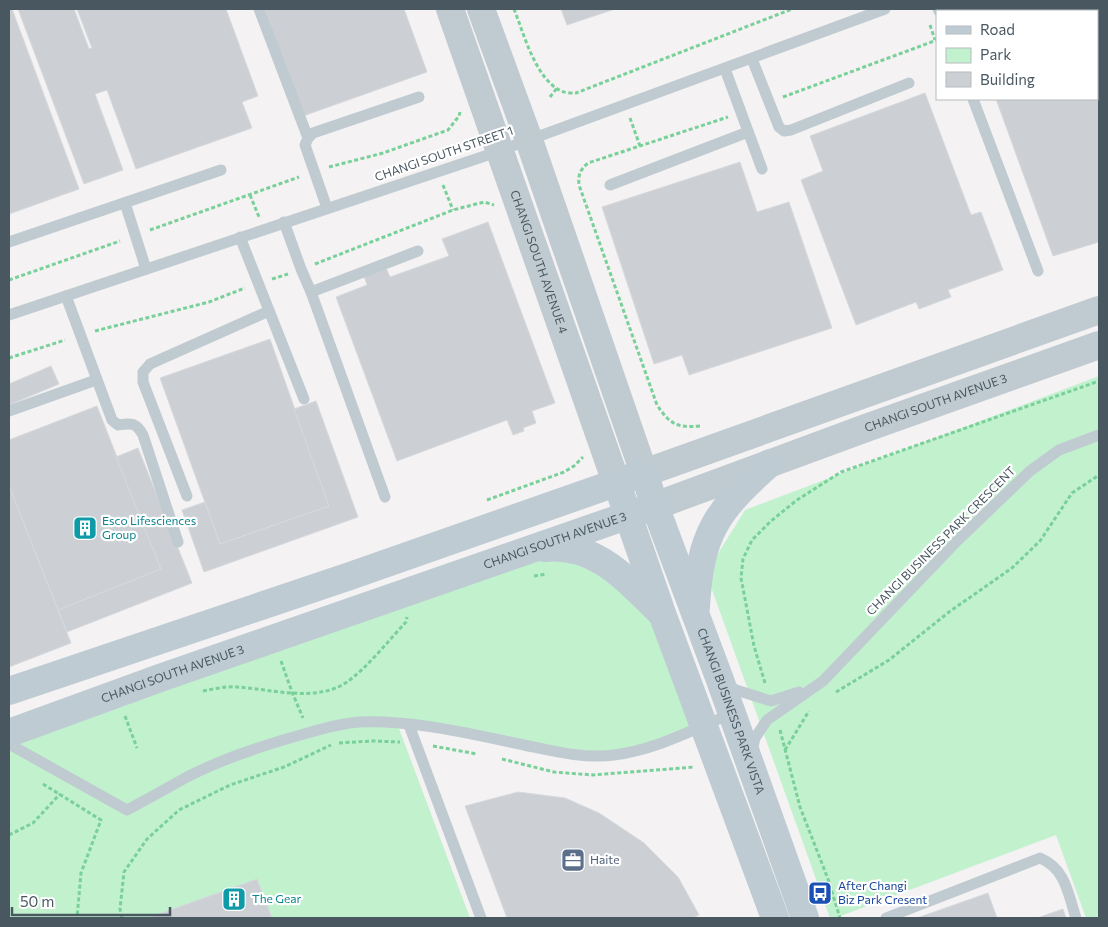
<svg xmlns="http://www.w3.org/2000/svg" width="1108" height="927" font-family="Commissioner,sans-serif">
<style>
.green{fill:#c2f1ce}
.building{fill:#ccd0d4;stroke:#d6d9dd}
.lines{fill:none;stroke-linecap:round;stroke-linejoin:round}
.path{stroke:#79d099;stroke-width:3;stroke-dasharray:4 2.5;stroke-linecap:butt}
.service{stroke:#c0cbd1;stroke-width:11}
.tertiary{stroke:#c0cbd1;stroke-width:28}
.secondary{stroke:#becbd3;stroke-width:28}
.labels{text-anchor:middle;stroke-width:4.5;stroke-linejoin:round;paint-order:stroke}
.street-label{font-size:12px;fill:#495860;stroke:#fff}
.culture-label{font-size:12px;fill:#0d838f;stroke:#fff;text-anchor:start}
.service-label{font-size:12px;fill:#4e5e75;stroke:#fff;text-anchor:start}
.transit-label{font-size:12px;fill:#164399;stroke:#fff;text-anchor:start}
</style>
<rect width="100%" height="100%" fill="#f4f2f2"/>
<g class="green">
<path d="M1099,376V918H1086L1056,835L835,918H830L706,573L745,510Z"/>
<path d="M561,547L663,616L703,725L614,755L397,723L470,918H9V733Z"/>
</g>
<g class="building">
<path d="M9,9H12L79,189L9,214Z"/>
<path d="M18,9H74L89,49L92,48L77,9H226L258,96L242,102L252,128L136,169L107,90L95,94L123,170L84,184Z"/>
<path d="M265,9H404L427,72L303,116Z"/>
<path d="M561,9H615L567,25Z"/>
<path d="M1097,27H1098L1099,30V242L1053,256L996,99H1097Z"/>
<path d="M925,93L971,215L981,212L1003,270L948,290L951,297L919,309L916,302L856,325L801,180L823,171L810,136Z"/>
<path d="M740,162L757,212L789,202L832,328L689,375L682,355L654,364L602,207Z"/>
<path d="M488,222L555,403L532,411L536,423L523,428L524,431L513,435L507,420L397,461L336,297L367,285L364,276L386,268L390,277L449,256L442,239Z"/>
<path d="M270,339L329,506L220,544L160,378Z"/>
<path d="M51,366L59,384L9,405V384Z"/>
<path d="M316,401L358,517L204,572L182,510L205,502L220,544L329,506L294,409Z"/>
<path d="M97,406L161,569L58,610L9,486V440Z"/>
<path d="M138,448L192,583L67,632L58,610L161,569L116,457Z"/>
<path d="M9,486L71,643L9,667Z"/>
<path d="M518,792L565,798L599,813L644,843L678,877L699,915L692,918H507L465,806Z"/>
<path d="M257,879L272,918H148Z"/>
<path d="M988,893L997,918H917Z"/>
<path d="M1063,909L1066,918H1037Z"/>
</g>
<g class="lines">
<g class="path">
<path d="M514,9C524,34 535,78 561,91C565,93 572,93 576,93L792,9"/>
<path d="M1018,11L1025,9"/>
<path d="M930,25L935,40"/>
<path d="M550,97L557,88"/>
<path d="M783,97L937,40"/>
<path d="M630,118L640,146"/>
<path d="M329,167L383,153L448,130L459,116L460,112"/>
<path d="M443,185L453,210"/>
<path d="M250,195L259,217"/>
<path d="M150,230L299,177"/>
<path d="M315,264L453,210L484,202L494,205"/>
<path d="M272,279L288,274"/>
<path d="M9,280L120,241"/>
<path d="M95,331L209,302L245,288"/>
<path d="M9,358L65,340"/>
<path d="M700,426C676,428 670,424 657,405L579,185C578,175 580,170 588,163L728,117"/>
<path d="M487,500L564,472L574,466L583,457"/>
<path d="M534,576L547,574"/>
<path d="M281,661L292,692L303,718"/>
<path d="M765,683L754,646L741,578L743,559L752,540L771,521L797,500L841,472L1099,381"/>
<path d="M203,691C214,689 226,686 237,687C272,689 316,703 347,682C367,668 389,640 406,622L407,617"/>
<path d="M836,692L889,660L949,612L1012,568L1040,541L1072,493L1099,475"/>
<path d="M125,716L137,748"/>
<path d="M780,730L800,807L828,879L840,918"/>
<path d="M339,743L372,741L400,742"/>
<path d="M433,746L477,754"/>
<path d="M785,750L809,711"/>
<path d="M502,759L554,772L593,775L694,767"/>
<path d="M43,784L101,820L81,873L77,918"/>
<path d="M9,835L33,823L60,794"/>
<path d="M122,918L120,909L124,872L147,839L179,810L230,785L284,767L331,745"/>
</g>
<g class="service">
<path d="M259,9L308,138"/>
<path d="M938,9L939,11"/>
<path d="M752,59L779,127L784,131L791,130L909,83"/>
<path d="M725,69L762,169"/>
<path d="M973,99L1038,271"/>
<path d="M610,185L748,132"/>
<path d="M125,203L146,269"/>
<path d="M327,208L305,145L308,138L313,133L419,97"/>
<path d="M284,222L301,269L311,292L385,497"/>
<path d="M240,237L304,399"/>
<path d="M9,242L221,170"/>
<path d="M311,292L418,251"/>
<path d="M66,296L112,420L118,425C131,423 136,422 143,435L178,542"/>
<path d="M9,315L488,155L885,9"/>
<path d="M9,411L96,380"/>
<path d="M187,496L143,382V372L150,364L269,311"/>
<path d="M726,684L736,690L771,701L799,692"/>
<path d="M409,725L481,918"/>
<path d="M9,744L127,810C148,799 167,788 187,777C224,758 264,745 304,734C321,729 342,723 360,722C415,720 470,734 524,745C553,751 584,759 614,755C656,750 693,729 731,714"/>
<path d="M752,751L755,738L767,720L823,681L957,541L1030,471L1059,450L1099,435"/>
<path d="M886,918L1040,858C1066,869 1068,894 1076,918"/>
</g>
<g class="tertiary">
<path id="s1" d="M450,9L616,482"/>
<path d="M481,9L529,140L644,473L1099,310"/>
<path id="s2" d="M655,506L866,428L1099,345"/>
</g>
<g class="secondary">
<path d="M622,498L663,616L775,918"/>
<path d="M544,548C596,543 625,578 659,611"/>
<path d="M696,607C700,534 716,511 770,463"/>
<path id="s3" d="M9,691L350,576L644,473L655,506L720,680L805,918"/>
<path id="s4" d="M9,733L160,678L655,506"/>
</g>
</g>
<defs>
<g id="building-square" transform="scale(1.25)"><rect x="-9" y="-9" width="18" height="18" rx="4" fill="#0f9aa8" stroke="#fff"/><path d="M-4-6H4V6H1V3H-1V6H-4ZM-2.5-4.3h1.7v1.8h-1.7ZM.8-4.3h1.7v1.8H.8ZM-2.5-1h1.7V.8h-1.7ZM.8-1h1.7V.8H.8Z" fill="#fff"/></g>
<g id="office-square" transform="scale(1.25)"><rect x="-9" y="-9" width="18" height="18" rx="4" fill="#5c6f8a" stroke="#fff"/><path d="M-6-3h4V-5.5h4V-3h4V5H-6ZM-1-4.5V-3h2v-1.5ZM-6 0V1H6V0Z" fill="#fff"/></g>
<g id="bus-square" transform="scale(1.25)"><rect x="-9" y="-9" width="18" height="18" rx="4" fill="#1a4fb4" stroke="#fff"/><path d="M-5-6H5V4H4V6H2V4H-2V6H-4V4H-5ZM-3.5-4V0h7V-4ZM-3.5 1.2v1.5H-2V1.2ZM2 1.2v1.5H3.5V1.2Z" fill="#fff"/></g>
</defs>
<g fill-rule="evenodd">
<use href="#building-square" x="85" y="528"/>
<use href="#office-square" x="573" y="860"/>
<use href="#bus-square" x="820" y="893"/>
<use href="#building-square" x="234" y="899"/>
</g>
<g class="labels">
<g class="street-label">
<text transform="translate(444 154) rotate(-19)" y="4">CHANGI SOUTH STREET 1</text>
<text dy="4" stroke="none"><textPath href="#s1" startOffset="268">CHANGI SOUTH AVENUE 4</textPath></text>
<text dy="4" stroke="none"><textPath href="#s2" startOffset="299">CHANGI SOUTH AVENUE 3</textPath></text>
<text dy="4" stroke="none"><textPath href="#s4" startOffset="579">CHANGI SOUTH AVENUE 3</textPath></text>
<text transform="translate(941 541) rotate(-45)" y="4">CHANGI BUSINESS PARK CRESCENT</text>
<text dy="4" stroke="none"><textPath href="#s4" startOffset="174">CHANGI SOUTH AVENUE 3</textPath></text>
<text dy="4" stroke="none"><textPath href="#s3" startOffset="925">CHANGI BUSINESS PARK VISTA</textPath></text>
</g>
<g class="culture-label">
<text x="102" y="525">Esco Lifesciences<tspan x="102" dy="14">Group</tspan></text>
<text x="252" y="903">The Gear</text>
</g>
<g class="service-label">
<text x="590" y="864">Haite</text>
</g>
<g class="transit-label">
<text x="838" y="890">After Changi<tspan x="838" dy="14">Biz Park Cresent</tspan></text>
</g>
</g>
<rect width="1108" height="927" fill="none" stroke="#495860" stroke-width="20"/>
<rect x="936" y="10" width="162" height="90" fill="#ffffff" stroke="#b6bcbf"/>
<rect x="946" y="26" width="25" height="8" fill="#becbd3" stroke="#b6bcbf"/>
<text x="980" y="35" font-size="15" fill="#495860">Road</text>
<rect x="946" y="48" width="25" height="15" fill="#c2f1ce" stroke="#b6bcbf"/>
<text x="980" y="60" font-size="15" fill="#495860">Park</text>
<rect x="946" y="72" width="25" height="15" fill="#ccd0d4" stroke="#b6bcbf"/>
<text x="980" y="85" font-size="15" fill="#495860">Building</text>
<path d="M12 907v8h158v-8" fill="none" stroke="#495860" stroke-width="2.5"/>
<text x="20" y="907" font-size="15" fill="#495860" stroke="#ffffff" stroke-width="4" paint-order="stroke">50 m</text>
</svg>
